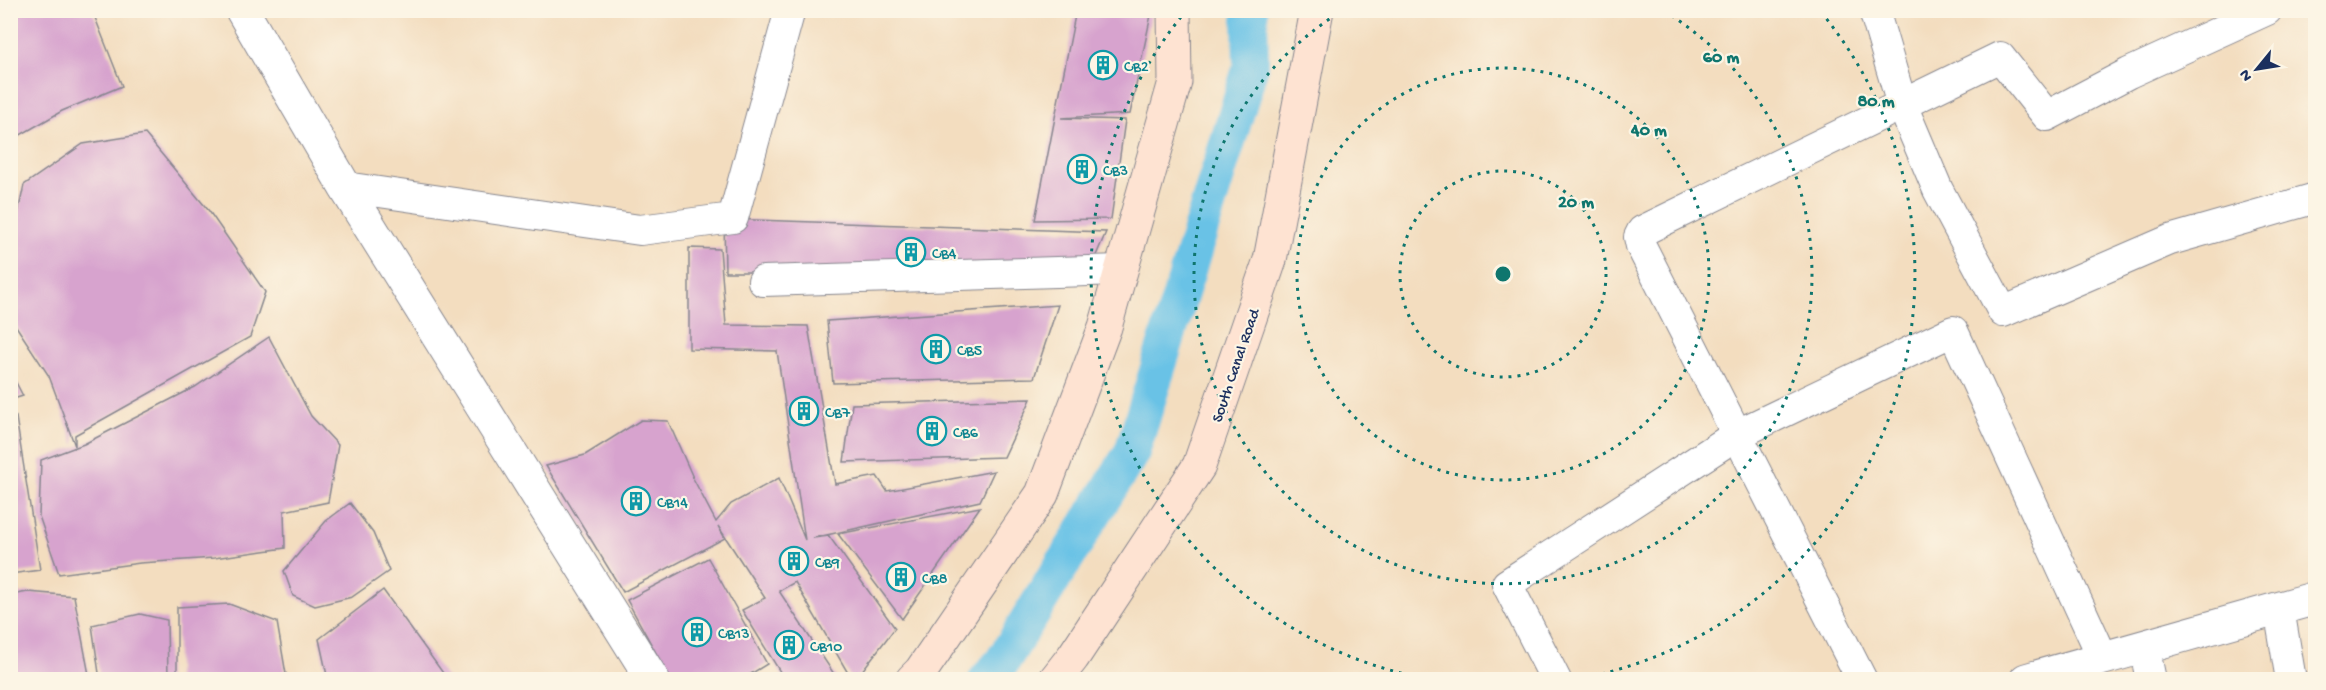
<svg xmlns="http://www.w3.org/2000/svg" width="2326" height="690" font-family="'Gochi Hand',sans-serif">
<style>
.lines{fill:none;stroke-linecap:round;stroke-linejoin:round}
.canal{stroke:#69c2e6;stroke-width:36}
.building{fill:#d7a3ce}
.minor-casing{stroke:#87868e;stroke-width:32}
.tertiary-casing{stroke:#87868e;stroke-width:35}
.secondary-casing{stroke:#87868e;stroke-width:35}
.minor{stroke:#fff;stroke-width:30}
.tertiary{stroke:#fff;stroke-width:33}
.secondary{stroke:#fee3d2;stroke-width:33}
.ring{fill:none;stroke:#0f766e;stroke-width:3;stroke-dasharray:3 6}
.labels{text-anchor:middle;stroke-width:4.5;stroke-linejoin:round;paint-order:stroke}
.culture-label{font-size:16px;fill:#0d838f;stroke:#fcf5e5;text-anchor:start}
.street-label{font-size:16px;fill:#1b2f5e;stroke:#fcf5e5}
.centre{fill:#0f766e;stroke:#fcf5e5;stroke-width:3}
.ring-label{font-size:18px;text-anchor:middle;font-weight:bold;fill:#0f766e;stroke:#fcf5e5;stroke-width:4.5;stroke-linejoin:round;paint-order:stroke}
</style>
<rect width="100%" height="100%" fill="#fcf5e5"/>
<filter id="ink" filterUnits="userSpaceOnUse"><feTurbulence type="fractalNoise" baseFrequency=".0167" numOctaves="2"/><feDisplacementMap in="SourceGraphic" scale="12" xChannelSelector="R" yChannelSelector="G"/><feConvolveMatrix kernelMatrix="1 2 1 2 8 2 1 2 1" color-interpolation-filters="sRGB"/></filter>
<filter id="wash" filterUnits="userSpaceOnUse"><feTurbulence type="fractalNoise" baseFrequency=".008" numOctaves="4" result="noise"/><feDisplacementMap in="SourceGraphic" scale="24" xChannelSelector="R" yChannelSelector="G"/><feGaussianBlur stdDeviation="1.35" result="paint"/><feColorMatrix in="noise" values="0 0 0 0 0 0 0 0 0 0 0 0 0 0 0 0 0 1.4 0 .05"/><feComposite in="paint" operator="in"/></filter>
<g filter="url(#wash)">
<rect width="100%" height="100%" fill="#f3ddbf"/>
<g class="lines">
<path class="canal" d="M986,680L1002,662L1132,452L1251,66L1250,10"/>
</g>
<g id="blocks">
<g class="building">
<path d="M10,10H92L122,86L62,111L10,141Z"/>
<path d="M1076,10H1105L1151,15L1130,114L1061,118L1125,120L1111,219L1035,220Z"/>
<path d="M145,134L209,211L265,292L250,337L75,435V446L49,376L10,317V250L24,185L83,144Z"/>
<path d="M724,219L1106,232L1089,272H725Z"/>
<path d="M689,248L720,249L726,325L808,326L835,484L877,476L887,491L994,471L980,501L813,538L829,536L895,628L855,680H852L795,582L779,591L838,680H785L742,610L765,598L718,526L725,538L623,592L546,466L585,455L641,420L668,421L694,480L716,522L731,504L779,478L805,540L777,351L689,349Z"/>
<path d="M1058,305L1034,378L833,383L827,321Z"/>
<path d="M269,337L311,416L338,445L328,502L284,511L285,548L214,558L140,563L59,574L39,516L41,460L84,444L195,387Z"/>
<path d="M10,371L23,396L10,400Z"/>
<path d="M1031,399L1004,457L844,462L852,404Z"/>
<path d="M16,417L40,570L10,574V422Z"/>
<path d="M350,503L373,533L389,571L352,597L315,606L293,596L284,571L326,521Z"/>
<path d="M980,507L902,619L838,534Z"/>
<path d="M708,558L767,664L741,680H671L627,600Z"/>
<path d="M383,590L448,680H328L319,639Z"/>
<path d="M28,592L74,596L90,680H10V595Z"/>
<path d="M229,604L277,622L287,680H177V607Z"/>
<path d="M140,614L167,620L168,680H100L92,625Z"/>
</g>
</g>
</g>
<g filter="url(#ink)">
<use href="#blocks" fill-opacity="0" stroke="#87868e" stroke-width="1.5"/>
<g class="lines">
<g class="minor-casing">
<g id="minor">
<path d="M1874,10L1902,105L1938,190L2003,312L2170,240L2316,198"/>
<path d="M345,187L640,230L733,218L790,10"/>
<path d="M763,281L1121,270"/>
<path d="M2279,609L2291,680"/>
<path d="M2144,646L2151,680"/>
<path d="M1556,680L1507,584L1738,434L1953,331L2103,658"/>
<path d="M1862,680L1641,246L1639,237L1642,231L2000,57L2047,116L2129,73L2267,10"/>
</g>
</g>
<g class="tertiary-casing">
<g id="tertiary">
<path d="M242,10L345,187L653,680"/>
<path d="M2026,680L2316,598"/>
</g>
</g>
<g class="secondary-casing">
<g id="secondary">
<path d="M912,680L921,671L1042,494L1105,327L1175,82L1174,10"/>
<path d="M1055,680L1073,657L1199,466L1270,260L1317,10"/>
</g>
</g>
<use href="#minor" class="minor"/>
<use href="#tertiary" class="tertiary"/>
<use href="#secondary" class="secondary"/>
</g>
</g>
<g class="ring">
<circle cx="1503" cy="274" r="103"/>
<circle cx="1503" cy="274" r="206"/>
<path d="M1664 11A309 309 0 1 1 1342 11"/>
<path d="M1428 679A412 412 0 0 1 1185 12M1821 12A412 412 0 0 1 1578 679"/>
</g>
<defs>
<g id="building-ring" transform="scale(1.5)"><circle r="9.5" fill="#fcf5e5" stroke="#0f9aa8" stroke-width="1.5"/><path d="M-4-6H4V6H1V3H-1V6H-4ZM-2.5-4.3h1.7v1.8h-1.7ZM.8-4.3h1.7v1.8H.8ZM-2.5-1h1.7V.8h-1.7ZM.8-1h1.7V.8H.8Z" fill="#0f9aa8"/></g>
</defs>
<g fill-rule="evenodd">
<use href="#building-ring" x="1103" y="65"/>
<use href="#building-ring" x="1082" y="169"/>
<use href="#building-ring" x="911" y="252"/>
<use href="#building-ring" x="936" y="349"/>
<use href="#building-ring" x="804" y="411"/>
<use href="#building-ring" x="932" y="431"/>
<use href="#building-ring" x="636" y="501"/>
<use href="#building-ring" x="794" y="561"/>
<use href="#building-ring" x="901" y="577"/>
<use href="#building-ring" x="697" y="632"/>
<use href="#building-ring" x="789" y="645"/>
</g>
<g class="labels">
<g class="culture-label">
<text x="1124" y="71">CB2</text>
<text x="1103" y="175">CB3</text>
<text x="932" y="258">CB4</text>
<text x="957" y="355">CB5</text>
<text x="825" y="417">CB7</text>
<text x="953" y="437">CB6</text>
<text x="657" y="507">CB14</text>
<text x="815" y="567">CB9</text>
<text x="922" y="583">CB8</text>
<text x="718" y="638">CB13</text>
<text x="810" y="651">CB10</text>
</g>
<g class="street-label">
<text transform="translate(1234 365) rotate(-71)" y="6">South Canal Road</text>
</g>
</g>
<circle cx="1503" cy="274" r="9" class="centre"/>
<g class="ring-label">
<text x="1721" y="62">60 m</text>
<text x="1876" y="106">80 m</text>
<text x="1649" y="135">40 m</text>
<text x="1576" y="207">20 m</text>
</g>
<rect width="2326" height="690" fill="none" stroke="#fcf5e5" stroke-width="36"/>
<g transform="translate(2257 69) rotate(240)" stroke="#fcf5e5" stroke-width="4.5" paint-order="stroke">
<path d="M0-4.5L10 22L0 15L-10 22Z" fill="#1b2f5e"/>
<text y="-9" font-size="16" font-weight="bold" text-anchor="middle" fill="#1b2f5e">N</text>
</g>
</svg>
